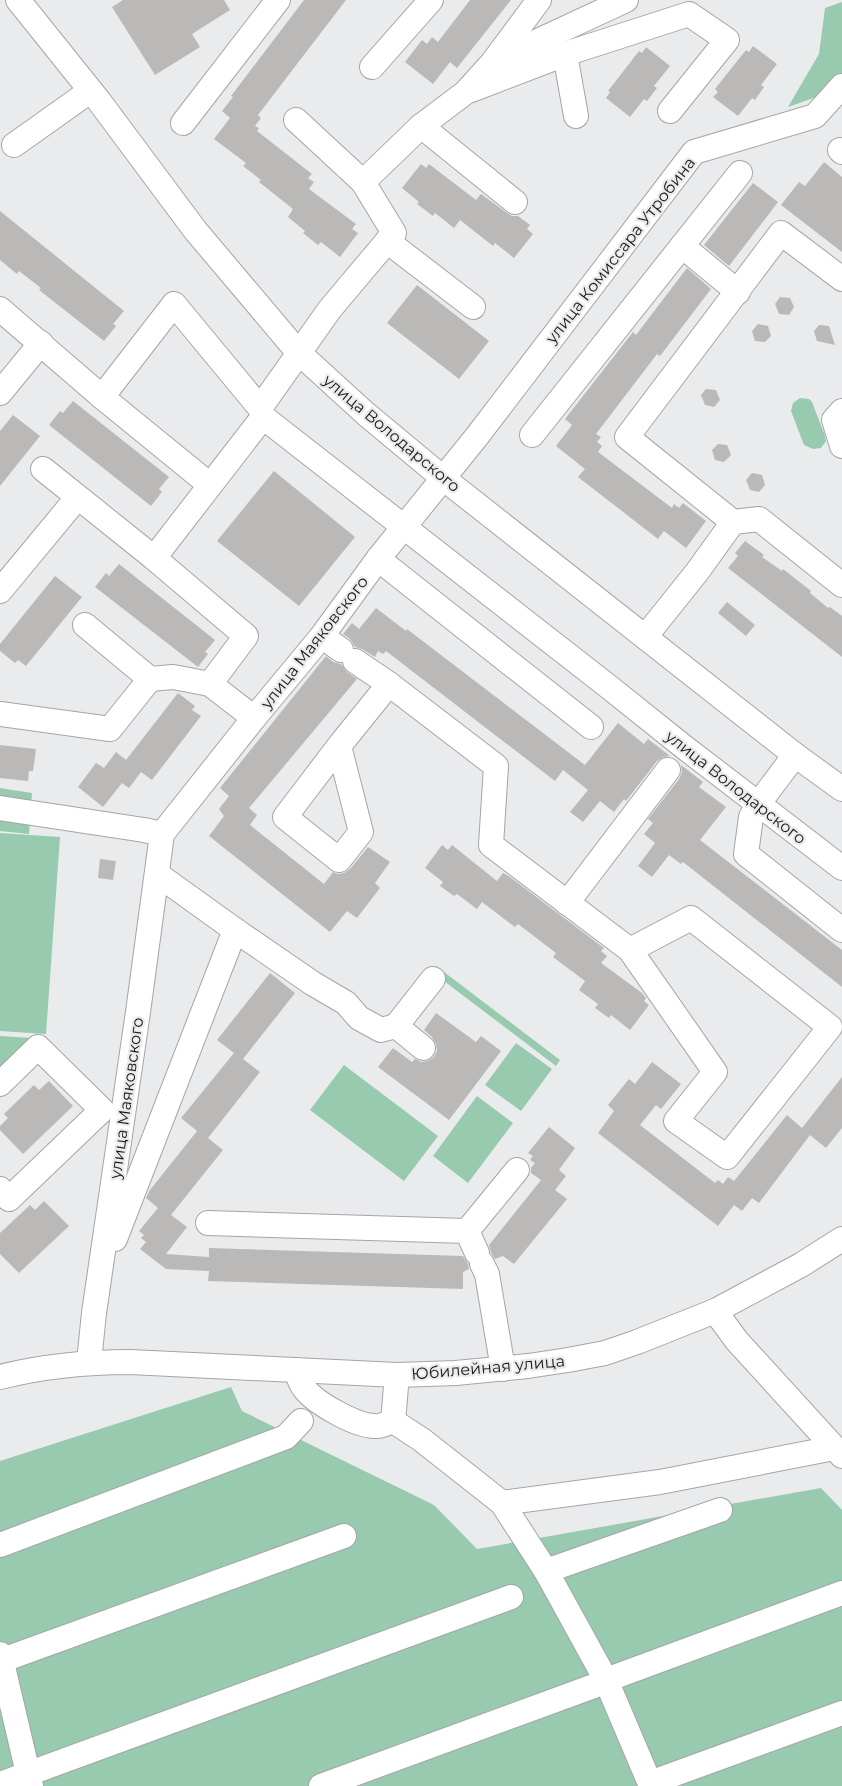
<svg xmlns="http://www.w3.org/2000/svg" width="842" height="1786" font-family="Montserrat,sans-serif">
<style>
.green{fill:#97caae}
.building{fill:#bbb9b8}
.lines{fill:none;stroke-linecap:round;stroke-linejoin:round}
.minor-casing{stroke:#a5a5a7;stroke-width:26}
.minor{stroke:#fff;stroke-width:24}
.labels{text-anchor:middle;stroke-width:4.5;stroke-linejoin:round;paint-order:stroke}
.street-label{font-size:16px;fill:#171818;stroke:#eaebed}
</style>
<rect width="100%" height="100%" fill="#eaebed"/>
<g class="green">
<path d="M842,2V77L828,93L788,107L819,54L825,8Z"/>
<path d="M800,398L809,399L812,402L825,436L826,441L821,448L813,449L804,445L791,411L793,403Z"/>
<path d="M0,788L32,793L29,834L0,831Z"/>
<path d="M0,833L60,837L46,1034L0,1031Z"/>
<path d="M444,972L560,1060L556,1066L440,978Z"/>
<path d="M0,1036L32,1038L0,1068Z"/>
<path d="M516,1043L552,1069L521,1111L485,1085Z"/>
<path d="M344,1065L438,1136L404,1181L310,1110Z"/>
<path d="M477,1096L513,1123L468,1183L433,1156Z"/>
<path d="M231,1387L242,1411L434,1505L477,1549L821,1488L842,1510V1786H0V1461Z"/>
</g>
<g class="building">
<path d="M123,0H224L230,10L192,34L200,47L155,75L112,7Z"/>
<path d="M304,0H346L258,115L261,118L255,126L259,128L257,131L312,174L308,178L314,182L309,189L356,224L352,229L358,233L340,257L321,242L318,245L303,233L305,231L288,217L293,209L259,182L261,180L243,166L246,163L214,139L230,118L222,111L233,97L231,96Z"/>
<path d="M470,0H511L457,68L450,62L433,84L405,62L422,40L427,44L432,37L438,42Z"/>
<path d="M753,46L777,64L761,85L764,87L755,100L752,98L738,116L713,97L718,92L715,89L726,75L746,50L749,52Z"/>
<path d="M646,47L670,66L654,86L657,88L647,101L644,99L630,117L606,98L610,92L608,91L639,51L642,53Z"/>
<path d="M824,162L842,177V252L781,205L799,182L805,186Z"/>
<path d="M421,164L426,168L429,164L476,200L481,194L507,213L512,216H518L530,225L527,229L533,234L514,258L495,243L493,246L460,220L454,228L435,213L433,216L417,204L419,202L402,188Z"/>
<path d="M753,183L778,202L729,266L704,245Z"/>
<path d="M0,211L124,311L113,324L116,326L104,341L39,290L41,288L19,271L17,274L0,260Z"/>
<path d="M687,268L711,289L660,356L657,354L596,434L601,437L597,442L602,446L598,452L672,508L674,504L679,508L683,503L706,521L686,548L664,531L658,539L578,477L585,469L556,446L572,425L565,419L633,332L636,335Z"/>
<path d="M417,285L489,341L459,379L387,323Z"/>
<path d="M780,297L790,298L794,307L789,315L779,314L775,304Z"/>
<path d="M758,324L768,326L771,336L765,342L755,341L752,331Z"/>
<path d="M819,325L829,326L835,345L817,341L814,331Z"/>
<path d="M706,389L716,390L720,400L714,407L705,405L701,395Z"/>
<path d="M73,401L169,477L159,489L162,492L151,506L49,425L60,411L63,413Z"/>
<path d="M13,415L40,436L0,486V431Z"/>
<path d="M718,444L727,445L731,455L724,462L715,460L712,450Z"/>
<path d="M274,471L355,537L299,606L217,541Z"/>
<path d="M752,473L762,475L765,485L759,492L750,490L746,480Z"/>
<path d="M745,541L764,555L762,557L782,571L783,569L811,591L810,593L828,608L830,607L842,616V657L728,568L738,556L735,553Z"/>
<path d="M119,564L215,640L205,652L208,654L198,667L95,587L106,573L109,576Z"/>
<path d="M55,576L82,597L26,666L18,660L15,663L0,651V644Z"/>
<path d="M727,602L755,625L746,636L718,613Z"/>
<path d="M376,608L406,631L407,629L585,765L618,723L644,744L648,739L670,756L663,757L657,761L626,801L624,799L614,812L600,801L583,822L570,812L588,790L563,770L555,781L386,651L383,654L378,651L375,657L362,649L355,647L350,639L343,634L352,623L359,629Z"/>
<path d="M326,656L333,662L341,664L347,672L357,679L249,808L257,815L250,825L324,884L333,872L338,874L344,873L350,869L368,847L390,862L375,883L380,888L357,918L347,911L330,932L209,836L224,816L219,809L229,796L220,788Z"/>
<path d="M178,693L195,706L192,710L201,716L152,780L141,772L129,788L122,783L103,807L78,787L96,763L104,768L116,752L126,760Z"/>
<path d="M0,745L36,749L33,771H29L28,781L0,778Z"/>
<path d="M681,765L703,782L699,787L726,807L700,840L842,950V987L683,862L681,864L669,855L652,877L638,866L655,843L644,834L653,823L648,819L679,779L682,772Z"/>
<path d="M442,845L448,850L452,845L497,881L503,873L510,877L604,948L601,951L607,956L601,963L642,993L646,998L644,1001L649,1005L630,1030L611,1015L609,1018L595,1008L598,1004L579,990L585,981L553,957L556,953L518,924L515,927L482,902L477,909L457,894L454,896L440,886L443,882L425,868Z"/>
<path d="M100,859L116,861L113,880L98,878Z"/>
<path d="M270,973L295,993L243,1059L260,1072L208,1138L223,1150L171,1215L187,1227L166,1254L209,1257V1248L463,1256L468,1264L469,1269L463,1272V1289L208,1281L209,1271L166,1269L140,1249L146,1242L141,1238L144,1235L139,1231L158,1208L146,1198L150,1190L197,1131L181,1118L234,1053L217,1040Z"/>
<path d="M436,1013L476,1042L481,1036L501,1051L449,1120L378,1067L393,1048L412,1062L415,1059L421,1062L428,1061L434,1057L437,1051L436,1044L432,1037L424,1030Z"/>
<path d="M652,1062L681,1084L661,1109L656,1105L640,1125L715,1183L718,1180L723,1184L728,1177L734,1181L787,1115L802,1128L842,1077V1128L826,1148L810,1135L759,1203L752,1198L742,1211L734,1205L718,1226L598,1133L614,1111L608,1105L629,1079L635,1084Z"/>
<path d="M49,1081L73,1106L23,1154L0,1130V1126L8,1118L4,1114L34,1085L39,1090Z"/>
<path d="M549,1127L575,1148L559,1170L566,1176L555,1190L567,1199L514,1264L503,1256L495,1259L491,1253L489,1245L541,1180L531,1173V1168L535,1163L530,1160L533,1156L528,1153Z"/>
<path d="M44,1201L69,1226L19,1273L0,1254V1233L30,1205L35,1210Z"/>
</g>
<g class="lines">
<g class="minor-casing">
<g id="minor">
<path d="M18,0L99,101L195,230L298,352L366,414L443,478L795,755L842,789"/>
<path d="M565,54L576,116"/>
<path d="M495,61L626,0"/>
<path d="M372,67L431,0"/>
<path d="M471,90L565,54L689,14L727,40L670,111"/>
<path d="M296,120L363,182"/>
<path d="M183,123L278,0"/>
<path d="M421,126L515,202"/>
<path d="M14,145L90,91"/>
<path d="M840,150L842,152"/>
<path d="M387,241L473,307"/>
<path d="M682,246L738,292"/>
<path d="M842,279L781,233L627,437L733,522L759,519L842,585"/>
<path d="M0,309L102,397L210,485"/>
<path d="M0,393L41,343"/>
<path d="M102,397L174,304L260,408L263,417L609,687L684,747L842,868"/>
<path d="M260,408L330,309L394,233L363,182L421,126L466,92L493,62L539,0"/>
<path d="M842,411L834,420L842,446"/>
<path d="M532,435L740,173"/>
<path d="M43,469L154,558L246,636L210,684L254,718"/>
<path d="M154,558L263,417"/>
<path d="M378,559L591,727"/>
<path d="M0,591L77,498"/>
<path d="M85,625L150,679L173,677L210,684"/>
<path d="M322,636L341,650"/>
<path d="M645,637L697,572L733,522"/>
<path d="M355,661L389,684"/>
<path d="M0,714L110,729L150,679"/>
<path d="M339,746L285,817L339,860L361,832L339,746L389,684L496,766L491,845L630,950"/>
<path d="M795,755L759,803L751,817L746,854L842,930"/>
<path d="M0,808L144,830L162,834"/>
<path d="M567,903L668,770"/>
<path d="M691,918L830,1027L727,1157L676,1121L715,1072L630,950Z"/>
<path d="M235,930L312,983L346,1003L359,1018L381,1030L396,1026L423,1048"/>
<path d="M396,1026L433,979"/>
<path d="M0,1084L38,1047L102,1110L9,1199L0,1189"/>
<path d="M208,1223L467,1231L477,1253"/>
<path d="M467,1231L517,1170"/>
<path d="M115,1239L235,930L157,874"/>
<path d="M482,1264L487,1274L503,1369"/>
<path d="M715,1311L737,1341L842,1456"/>
<path d="M89,1362L94,1313L138,1012L162,834L254,718L322,636L378,559L478,435L694,152L815,116L842,86"/>
<path d="M296,1370C298,1376 300,1383 304,1388C315,1403 356,1426 375,1426C381,1427 387,1423 393,1421"/>
<path d="M0,1377C44,1366 85,1362 130,1362L397,1375L456,1373L528,1366L568,1360L605,1353L637,1342L715,1311L801,1265L842,1239"/>
<path d="M393,1421L422,1440L502,1503L546,1571L606,1680L651,1786"/>
<path d="M393,1421L397,1375"/>
<path d="M502,1503L660,1482L834,1448"/>
<path d="M0,1545L286,1437L301,1421"/>
<path d="M546,1571L720,1510"/>
<path d="M0,1654L31,1786"/>
<path d="M0,1661L344,1536"/>
<path d="M606,1680L842,1593"/>
<path d="M650,1783L842,1713"/>
<path d="M0,1784L511,1597"/>
<path d="M321,1786L594,1686"/>
</g>
</g>
<use href="#minor" class="minor"/>
</g>
<g class="labels">
<g class="street-label">
<text transform="translate(620 250) rotate(-52)" y="6">улица Комиссара Утробина</text>
<text transform="translate(392 433) rotate(40)" y="6">улица Володарского</text>
<text transform="translate(314 642) rotate(-52)" y="6">улица Маяковского</text>
<text transform="translate(736 787) rotate(38)" y="6">улица Володарского</text>
<text transform="translate(126 1098) rotate(-82)" y="6">улица Маяковского</text>
<text transform="translate(488 1367) rotate(-5)" y="6">Юбилейная улица</text>
</g>
</g>
</svg>
